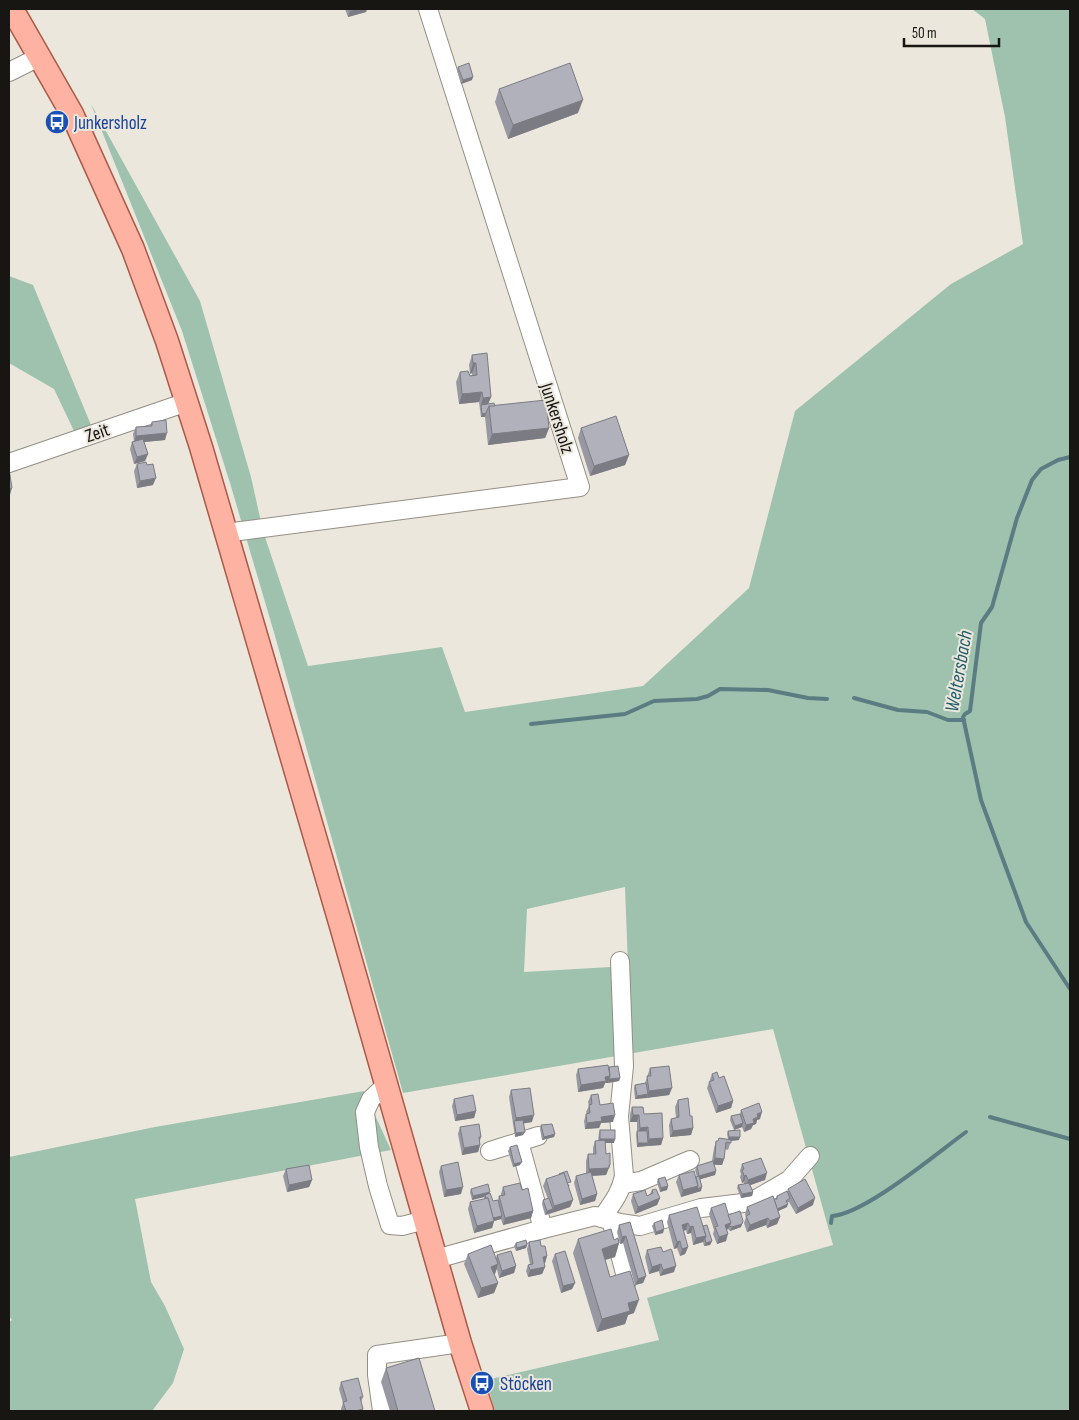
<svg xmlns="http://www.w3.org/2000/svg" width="1079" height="1420" font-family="'Sofia Sans Condensed',sans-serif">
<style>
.green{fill:#9fc2ae;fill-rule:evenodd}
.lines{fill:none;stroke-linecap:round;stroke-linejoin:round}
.stream{stroke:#5b7c82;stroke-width:4}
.minor-casing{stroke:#938f85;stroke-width:20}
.major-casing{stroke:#ac5a47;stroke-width:25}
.minor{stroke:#fff;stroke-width:18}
.major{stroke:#fdb2a2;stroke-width:22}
.wall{fill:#9798a1}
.shaded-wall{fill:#7b7c83}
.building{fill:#b0b1bb;stroke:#7b7c83}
.labels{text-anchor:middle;stroke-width:4;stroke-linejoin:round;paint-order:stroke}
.transit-label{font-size:19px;fill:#164399;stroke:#ece7dd;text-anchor:start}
.street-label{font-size:19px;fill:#171612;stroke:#ece7dd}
.water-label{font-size:20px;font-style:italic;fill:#1f5e6b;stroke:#ece7dd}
</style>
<rect width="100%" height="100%" fill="#ece7dd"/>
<g class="green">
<path d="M972,9H1070V1411H495L486,1380L659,1340L647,1298L833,1245L773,1029L403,1093L275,636L230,483L182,331L91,104L200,301L251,477L263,531L308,666L442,647L465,712L643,686L749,588L795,411L951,284L1023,244L1005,117L985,19ZM625,887L628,966L524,972L527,909Z"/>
<path d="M9,276L33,285L91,425L74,431L54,389L9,363Z"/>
<path d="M364,1091L391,1150L135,1199L151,1282L165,1306L184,1349L173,1383L152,1411H9V1322L12,1320L9,1316V1157L155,1127Z"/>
</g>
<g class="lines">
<g class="stream">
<path d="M1070,457L1058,460L1041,469L1032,480L1017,518L992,607L981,623L970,711L965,714L963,717L981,800L1026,922L1070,989"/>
<path d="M854,698L898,710L927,712L948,720H964"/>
<path d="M531,724L625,714L654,701L697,699L708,696L720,689L768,690L808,698L827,699"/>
<path d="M990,1117L1070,1139"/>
<path d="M831,1223L832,1216C865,1214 937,1153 966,1132"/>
</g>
<g class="minor-casing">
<g id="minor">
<path d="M9,72L39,57"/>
<path d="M9,463L187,402"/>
<path d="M225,533L580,487L428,9"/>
<path d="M386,1085L371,1099L365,1112L369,1147L378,1186L390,1225L402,1226L425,1220"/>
<path d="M519,1142L543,1229"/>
<path d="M490,1151L538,1136"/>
<path d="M622,1184L641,1181L690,1160"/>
<path d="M602,1218C611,1205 621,1193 624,1176L619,1116L624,1066L620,961"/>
<path d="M611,1220L627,1281"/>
<path d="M436,1259L543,1229L595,1216L620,1223L640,1226L701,1208L743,1203L758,1198L789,1180L810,1156"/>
<path d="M382,1411L377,1375V1355L460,1343"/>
</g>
</g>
<g class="major-casing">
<path id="major" d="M12,9L72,114L133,249L167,341L201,447L341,926L460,1343L482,1411"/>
</g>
<use href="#minor" class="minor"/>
<use href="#major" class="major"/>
</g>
<g class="wall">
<path d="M345,9H367L366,12L348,17Z"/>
<path d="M458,67L472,80L461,84L457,70Z"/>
<path d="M499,89L578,113L508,139L495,102Z"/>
<path d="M472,355L491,397L488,404L495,406L549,428L545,438L488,445L485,417H481L479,402L459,404L456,382L460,372L470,376L472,375V373L470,374L469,365Z"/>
<path d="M152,422L165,440L144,442L148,454L145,461L134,464L130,449L132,442H134L133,434L136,427L150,426Z"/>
<path d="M581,428L629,455L625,465L590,476L578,438Z"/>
<path d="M137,464L153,485L137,488L134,471Z"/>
<path d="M609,1067L620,1078L619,1081L605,1083L603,1088L578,1092L576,1075L578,1069Z"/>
<path d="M650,1068L672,1088L669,1095L635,1099L634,1088L635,1085L645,1083Z"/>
<path d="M712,1074L719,1078L733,1101L731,1108L716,1113L707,1088Z"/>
<path d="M511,1090L532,1122L523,1123V1135L515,1137L509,1097Z"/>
<path d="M591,1095L600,1105L613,1122L601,1123L599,1128L585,1129L584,1121L586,1114H587L586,1112L589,1106L588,1102Z"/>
<path d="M454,1099L476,1111L474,1118L455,1121L452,1106Z"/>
<path d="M678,1100L690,1116L693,1128L691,1135L670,1137L669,1125L671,1119L676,1118L675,1107Z"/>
<path d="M632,1107L644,1114L663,1138L661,1145L637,1147L636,1135L637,1131V1122H630V1114Z"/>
<path d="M741,1110L760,1119L757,1120L756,1124L753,1125L751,1129L744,1132L742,1127L734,1130L730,1120L731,1116L740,1114Z"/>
<path d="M541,1125L555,1134L554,1137L542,1140L540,1129Z"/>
<path d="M460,1127L481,1137L480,1141V1145L478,1152L462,1155L458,1134Z"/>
<path d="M600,1130L614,1143H605L606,1154L610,1165L606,1175L592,1176L597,1194L595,1201L580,1205L574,1183L576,1176L586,1173V1161L588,1154H593V1148L595,1141H598L599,1133Z"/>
<path d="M728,1131L739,1140L731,1141L728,1150L725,1149L724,1159L722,1165H714L716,1171L715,1175L700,1179L701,1191L681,1197L676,1182L679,1175L697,1177L695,1170L697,1166L712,1161L714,1148L716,1141H718L719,1138L728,1139L727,1134Z"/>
<path d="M510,1147L520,1165L513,1167L508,1151Z"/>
<path d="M742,1164L765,1180L750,1185L753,1192L752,1196L741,1198L737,1188L738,1185L744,1184V1182L742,1183L740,1177L741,1174L740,1171Z"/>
<path d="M441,1166L461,1194L444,1197L439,1172Z"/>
<path d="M286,1169L312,1180L309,1187L287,1192L283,1176Z"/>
<path d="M559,1174L570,1186H568L573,1200L570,1207L545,1215L542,1204L543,1200L548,1199L543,1186L546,1179L559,1175Z"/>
<path d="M658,1179L668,1186L667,1190L660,1192L657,1182Z"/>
<path d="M503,1187L522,1190L533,1211L531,1218L503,1225L501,1219L494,1221L492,1228L474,1233L468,1209L470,1202L484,1199V1197L472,1200L470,1192L471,1189L490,1192L489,1193L493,1201L498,1200L499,1196H501V1194Z"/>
<path d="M788,1189L813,1205L796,1214L789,1202L787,1203V1207L778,1211L780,1217L777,1224L767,1228L766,1225L747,1232L744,1223L746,1217L745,1214L747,1207L776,1199L777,1196L787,1192Z"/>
<path d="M652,1190L660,1198L657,1205L635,1214L631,1201L633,1194L647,1196L650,1194Z"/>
<path d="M711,1208L728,1215L742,1224L741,1227L730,1231L728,1229L727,1230L726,1241L717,1244L713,1234L714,1230L709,1214Z"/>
<path d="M669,1215L703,1226L712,1241L710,1245L704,1246L703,1242L693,1245L691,1233L687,1234L686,1230L683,1231L688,1247L685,1254L680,1256L677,1248L674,1249L667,1222Z"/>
<path d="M630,1222L646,1276L643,1283L635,1285L623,1243L620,1244L617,1232L619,1225Z"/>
<path d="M654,1223L664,1229L663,1233L655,1235L652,1226Z"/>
<path d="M578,1239L614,1240L619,1243L615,1257L605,1260L610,1277L634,1313L628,1315L625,1324L597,1332L573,1253Z"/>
<path d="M529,1242L541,1246L547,1256L545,1263H544L545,1267L542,1274L528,1277L526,1271L528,1265L530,1264L527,1249Z"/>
<path d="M516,1243L527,1245L526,1248L516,1251L514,1246Z"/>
<path d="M647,1250L663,1252L674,1272L660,1276L659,1271L649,1274L645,1257Z"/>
<path d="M468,1254L496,1258L497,1255L516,1266L514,1273L499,1278L497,1269L494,1275L498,1283L494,1293L478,1298L464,1264Z"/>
<path d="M555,1254L575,1283L572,1289L561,1293L552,1261Z"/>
<path d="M386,1368L435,1411H390L381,1382Z"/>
<path d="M341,1382L363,1397L361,1402L363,1409L362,1411H341V1409L343,1403L339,1389Z"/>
</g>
<g class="shaded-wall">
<path d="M357,9H367L366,12L348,17L350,11Z"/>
<path d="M473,77L472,80L461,84L463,80Z"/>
<path d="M583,100L578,113L508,139L513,125Z"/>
<path d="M473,363H476L472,373L470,374Z"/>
<path d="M482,392L479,402L459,404L462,394Z"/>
<path d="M491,397L487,407L481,405L483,398Z"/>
<path d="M486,413L485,417H481L482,414Z"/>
<path d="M549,428L545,438L488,445L492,434Z"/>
<path d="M167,433L165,440L134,443L136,436Z"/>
<path d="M148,454L145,461L134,464L137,457Z"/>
<path d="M629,455L625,465L590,476L594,466Z"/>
<path d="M156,478L153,485L137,488L140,481Z"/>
<path d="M12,488L10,495H9V489Z"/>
<path d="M610,1076L608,1083H605L603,1088L578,1092L581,1085L605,1077Z"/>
<path d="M620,1078L619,1081L608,1083L609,1079Z"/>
<path d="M672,1088L669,1095L647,1098L649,1091Z"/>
<path d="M648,1094L647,1098L635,1099L637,1096Z"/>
<path d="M733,1101L731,1108L716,1113L718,1106Z"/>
<path d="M476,1111L474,1118L455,1121L457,1115Z"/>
<path d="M762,1112L760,1119L757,1120L756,1124L753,1125L751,1129L744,1132L746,1125L757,1114Z"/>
<path d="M534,1115L532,1122L515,1125L514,1121L513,1125L516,1118Z"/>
<path d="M615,1115L613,1122L601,1123L599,1128L585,1129L587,1123L601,1117Z"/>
<path d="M633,1115H639L637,1122H630Z"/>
<path d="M743,1123L742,1127L734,1130L735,1126Z"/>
<path d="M648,1127L646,1134L638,1135L640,1128Z"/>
<path d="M693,1128L691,1135L670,1137L673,1131Z"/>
<path d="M525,1132L523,1135L515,1137L516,1133Z"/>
<path d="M555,1134L554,1137L542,1140L544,1137Z"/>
<path d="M729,1137H740L739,1140L728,1141Z"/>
<path d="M663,1138L661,1145L646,1146L649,1139Z"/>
<path d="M600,1139H615L614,1143H598Z"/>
<path d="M638,1143H648L646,1146L637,1147Z"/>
<path d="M480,1145L478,1152L462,1155L464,1148Z"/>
<path d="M715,1158L724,1159L722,1165L712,1164Z"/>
<path d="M522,1162L520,1165L513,1167L514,1164Z"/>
<path d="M610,1165L606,1175L587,1176L589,1169Z"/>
<path d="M716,1171L715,1175L698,1180L699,1176Z"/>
<path d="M767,1173L765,1180L745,1187L748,1180Z"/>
<path d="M746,1175L744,1182L742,1183L744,1176Z"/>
<path d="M312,1180L309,1187L287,1192L289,1185Z"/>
<path d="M668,1186L667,1190L660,1192L661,1188Z"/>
<path d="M698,1186L702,1187L701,1191L681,1197L683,1190Z"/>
<path d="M463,1187L461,1194L444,1197L446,1190Z"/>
<path d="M490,1192L489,1195H485L484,1197L472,1200L473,1196Z"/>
<path d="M753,1192L752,1196L741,1198L742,1194Z"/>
<path d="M597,1194L595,1201L580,1205L582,1199Z"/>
<path d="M660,1198L657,1205L635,1214L638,1207Z"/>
<path d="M815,1198L813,1205L796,1214L798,1208Z"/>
<path d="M573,1200L570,1207L552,1213L554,1206Z"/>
<path d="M788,1204L787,1207L774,1213L775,1210Z"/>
<path d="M553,1209L552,1213L545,1215L547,1211Z"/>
<path d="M533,1211L531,1218L503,1225L505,1218Z"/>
<path d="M502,1216L501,1219L490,1222L491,1219Z"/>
<path d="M780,1217L777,1224L767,1228L770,1221Z"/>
<path d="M768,1218L766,1225L747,1232L750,1225Z"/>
<path d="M494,1221L492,1228L474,1233L477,1226Z"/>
<path d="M688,1223L686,1230L679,1232L682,1225Z"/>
<path d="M731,1223L728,1229L723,1231L725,1225Z"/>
<path d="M742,1224L741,1227L730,1231L732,1227Z"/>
<path d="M693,1226L691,1233L687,1234L690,1227Z"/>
<path d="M664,1229L663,1233L655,1235L656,1232Z"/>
<path d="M728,1234L726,1241L717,1244L719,1237Z"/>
<path d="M626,1236L623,1243L620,1244L622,1237Z"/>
<path d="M706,1236L703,1242L693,1245L696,1238Z"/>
<path d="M680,1241L677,1248L674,1249L677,1242Z"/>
<path d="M712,1241L710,1245L704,1246L706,1243Z"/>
<path d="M619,1243L615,1257L597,1262L602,1249Z"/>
<path d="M527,1245L526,1248L516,1251L517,1248Z"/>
<path d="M688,1247L685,1254L680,1256L682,1249Z"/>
<path d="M547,1256L545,1263H540L543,1257Z"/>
<path d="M498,1264L495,1274L487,1277L491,1267Z"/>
<path d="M661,1264L659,1271L649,1274L652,1267Z"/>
<path d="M516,1266L514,1273L499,1278L502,1271Z"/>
<path d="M676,1266L674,1272L660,1276L663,1270Z"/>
<path d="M545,1267L542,1274L528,1277L530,1270Z"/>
<path d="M646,1276L643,1283L635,1285L638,1279Z"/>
<path d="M498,1283L494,1293L478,1298L481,1288Z"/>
<path d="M575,1283L572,1289L561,1293L563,1286Z"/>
<path d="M639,1300L634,1313L628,1315L625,1324L597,1332L602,1319L628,1303Z"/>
</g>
<g class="building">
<path d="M469,63L473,77L463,80L458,67Z"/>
<path d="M570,63L583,100L513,125L499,89Z"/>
<path d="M487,353L491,397L483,398L482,392L462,394L460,372L468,371L470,376L477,375L476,363H473L472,355Z"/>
<path d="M546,400L549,428L492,434L489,406Z"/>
<path d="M494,403L495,406H489L486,413L482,414L481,405Z"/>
<path d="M616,416L629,455L594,466L581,428Z"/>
<path d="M166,420L167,433L136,436V427L152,426V422Z"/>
<path d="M143,439L148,454L137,457L132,442Z"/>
<path d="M146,462L147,465L153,464L156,478L140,481L137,464Z"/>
<path d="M9,469L12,488L9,489Z"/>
<path d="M608,1065L610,1076L605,1077L606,1081L581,1085L578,1069Z"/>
<path d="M618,1066L620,1078L609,1079L610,1076L609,1067Z"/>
<path d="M669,1066L672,1088L649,1091L647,1076H651L650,1068Z"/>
<path d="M717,1072L719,1078L724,1076L733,1101L718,1106L709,1082L714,1080L712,1074Z"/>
<path d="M646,1083L648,1094L637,1096L635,1085Z"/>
<path d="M530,1088L534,1115L516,1118L511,1090Z"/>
<path d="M598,1094L600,1105L613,1103L615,1115L601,1117L602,1121L587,1123L586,1114L590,1113L589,1105L592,1104L591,1095Z"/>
<path d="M473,1095L476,1111L457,1115L454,1099Z"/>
<path d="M688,1098L690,1116H692L693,1128L673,1131L671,1119L679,1117L678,1100Z"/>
<path d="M759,1103L762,1112L757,1114L758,1117L753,1119L754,1123L746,1125L741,1110Z"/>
<path d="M632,1107H643L644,1114L662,1113L663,1138L649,1139L648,1127L640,1128L639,1115H633Z"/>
<path d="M740,1114L743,1123L735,1126L731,1116Z"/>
<path d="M523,1120L525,1132L516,1133L514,1121Z"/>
<path d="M479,1124L481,1137H479L480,1145L464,1148L460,1127Z"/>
<path d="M552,1124L555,1134L544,1137L541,1125Z"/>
<rect x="600" y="1130" width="15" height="9"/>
<path d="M740,1130V1137H729L728,1131Z"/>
<path d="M637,1131H647L648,1143H638Z"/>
<path d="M719,1138L731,1140V1143L726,1142L724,1159L715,1158L716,1141H718Z"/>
<path d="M605,1140L606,1154L610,1153V1165H609V1168L589,1169L588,1154H596L595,1141Z"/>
<path d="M517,1145L522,1162L514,1164L510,1147Z"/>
<path d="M761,1158L767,1173L748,1180L746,1175L744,1176L742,1170L744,1169L742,1164Z"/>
<path d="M713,1161L716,1171L699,1176L697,1166Z"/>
<path d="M458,1162L463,1187L446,1190L441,1166Z"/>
<path d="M309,1165L312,1180L289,1185L286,1169Z"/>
<path d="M567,1171L571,1182L567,1183L564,1173L559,1174Z"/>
<path d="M694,1171L698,1186L683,1190L679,1175Z"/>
<path d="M591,1172L597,1194L582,1199L576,1176Z"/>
<path d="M564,1173L573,1200L554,1206L546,1179Z"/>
<path d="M699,1176L702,1187L697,1189L698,1186L696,1177Z"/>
<path d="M665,1177L668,1186L661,1188L658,1179Z"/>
<path d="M805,1179L815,1198L798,1208L788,1189Z"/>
<path d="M520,1183L522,1190L528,1188L533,1211L505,1218L499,1196L505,1195L503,1187Z"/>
<path d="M749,1183L753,1192L742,1194L738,1185Z"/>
<path d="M488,1184L490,1192L473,1196L471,1189Z"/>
<path d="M656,1189L660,1198L638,1207L633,1194L645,1190L647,1196L653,1193L652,1190Z"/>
<path d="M787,1191L790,1198L786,1201L788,1204L777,1209L774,1199H777V1196Z"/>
<path d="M490,1193L493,1201L498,1200L502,1216L493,1218L488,1198H486L485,1195Z"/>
<path d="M773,1196L780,1217L770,1221L768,1218L750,1225L746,1216L750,1214L747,1207Z"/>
<path d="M488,1198L494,1221L477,1226L470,1202Z"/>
<path d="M549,1198L553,1209L547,1211L543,1200Z"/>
<path d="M725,1203L731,1223L725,1225L728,1234L719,1237L715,1227L718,1226L711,1208Z"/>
<path d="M697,1207L706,1236L696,1238L693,1226L690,1227L688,1223L682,1225L688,1247L682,1249L680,1241L677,1242L669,1215Z"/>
<path d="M740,1211L743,1221L742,1224L732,1227L729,1226L731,1223L728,1215Z"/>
<path d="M662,1220L664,1229L656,1232L654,1223Z"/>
<path d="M630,1222L646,1276L638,1279L626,1236L622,1237L619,1225Z"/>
<path d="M707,1225L712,1241L706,1243L705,1239L706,1236L703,1226Z"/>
<path d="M611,1229L614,1240L618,1238L619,1243L602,1249L610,1277L630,1271L639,1300L628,1303L630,1311L602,1319L578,1239Z"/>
<path d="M526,1240L527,1245L517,1248L516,1243Z"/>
<path d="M540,1240L541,1246H545L547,1256L543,1257L545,1267L530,1270L528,1265L533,1264L529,1242Z"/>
<path d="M491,1245L498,1264L491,1267L498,1283L481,1288L468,1254Z"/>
<path d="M661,1247L663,1252L671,1249L672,1251L676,1266L663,1270L661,1264L652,1267L647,1250Z"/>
<path d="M511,1251L516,1266L502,1271L497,1255Z"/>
<path d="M565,1251L575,1283L563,1286L555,1254Z"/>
<path d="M419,1358L435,1411H398L386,1368Z"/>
<path d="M358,1378L363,1397H360L363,1409L356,1411H346L343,1402L347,1401L341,1382Z"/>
</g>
<defs>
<g id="bus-disc" transform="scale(1.25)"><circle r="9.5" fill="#1a4fb4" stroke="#ece7dd"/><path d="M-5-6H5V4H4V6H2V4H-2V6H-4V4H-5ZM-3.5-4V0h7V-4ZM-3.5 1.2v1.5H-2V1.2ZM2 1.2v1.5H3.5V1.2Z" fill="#fff"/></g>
</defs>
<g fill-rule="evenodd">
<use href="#bus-disc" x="57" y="122"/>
<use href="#bus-disc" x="482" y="1383"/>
</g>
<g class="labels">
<g class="transit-label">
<text x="74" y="129">Junkersholz</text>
<text x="500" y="1390">Stöcken</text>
</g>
<g class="street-label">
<text transform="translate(558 418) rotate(72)" y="7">Junkersholz</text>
<text transform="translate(97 432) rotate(-19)" y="7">Zeit</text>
</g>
<g class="water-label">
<text transform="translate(958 671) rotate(-80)" y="7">Weltersbach</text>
</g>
</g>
<rect width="1079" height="1420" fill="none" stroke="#171612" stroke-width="20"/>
<path d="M904 38v8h95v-8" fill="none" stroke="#171612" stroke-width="2.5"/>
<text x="912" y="38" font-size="15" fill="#171612" stroke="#ece7dd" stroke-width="4" paint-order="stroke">50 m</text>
</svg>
